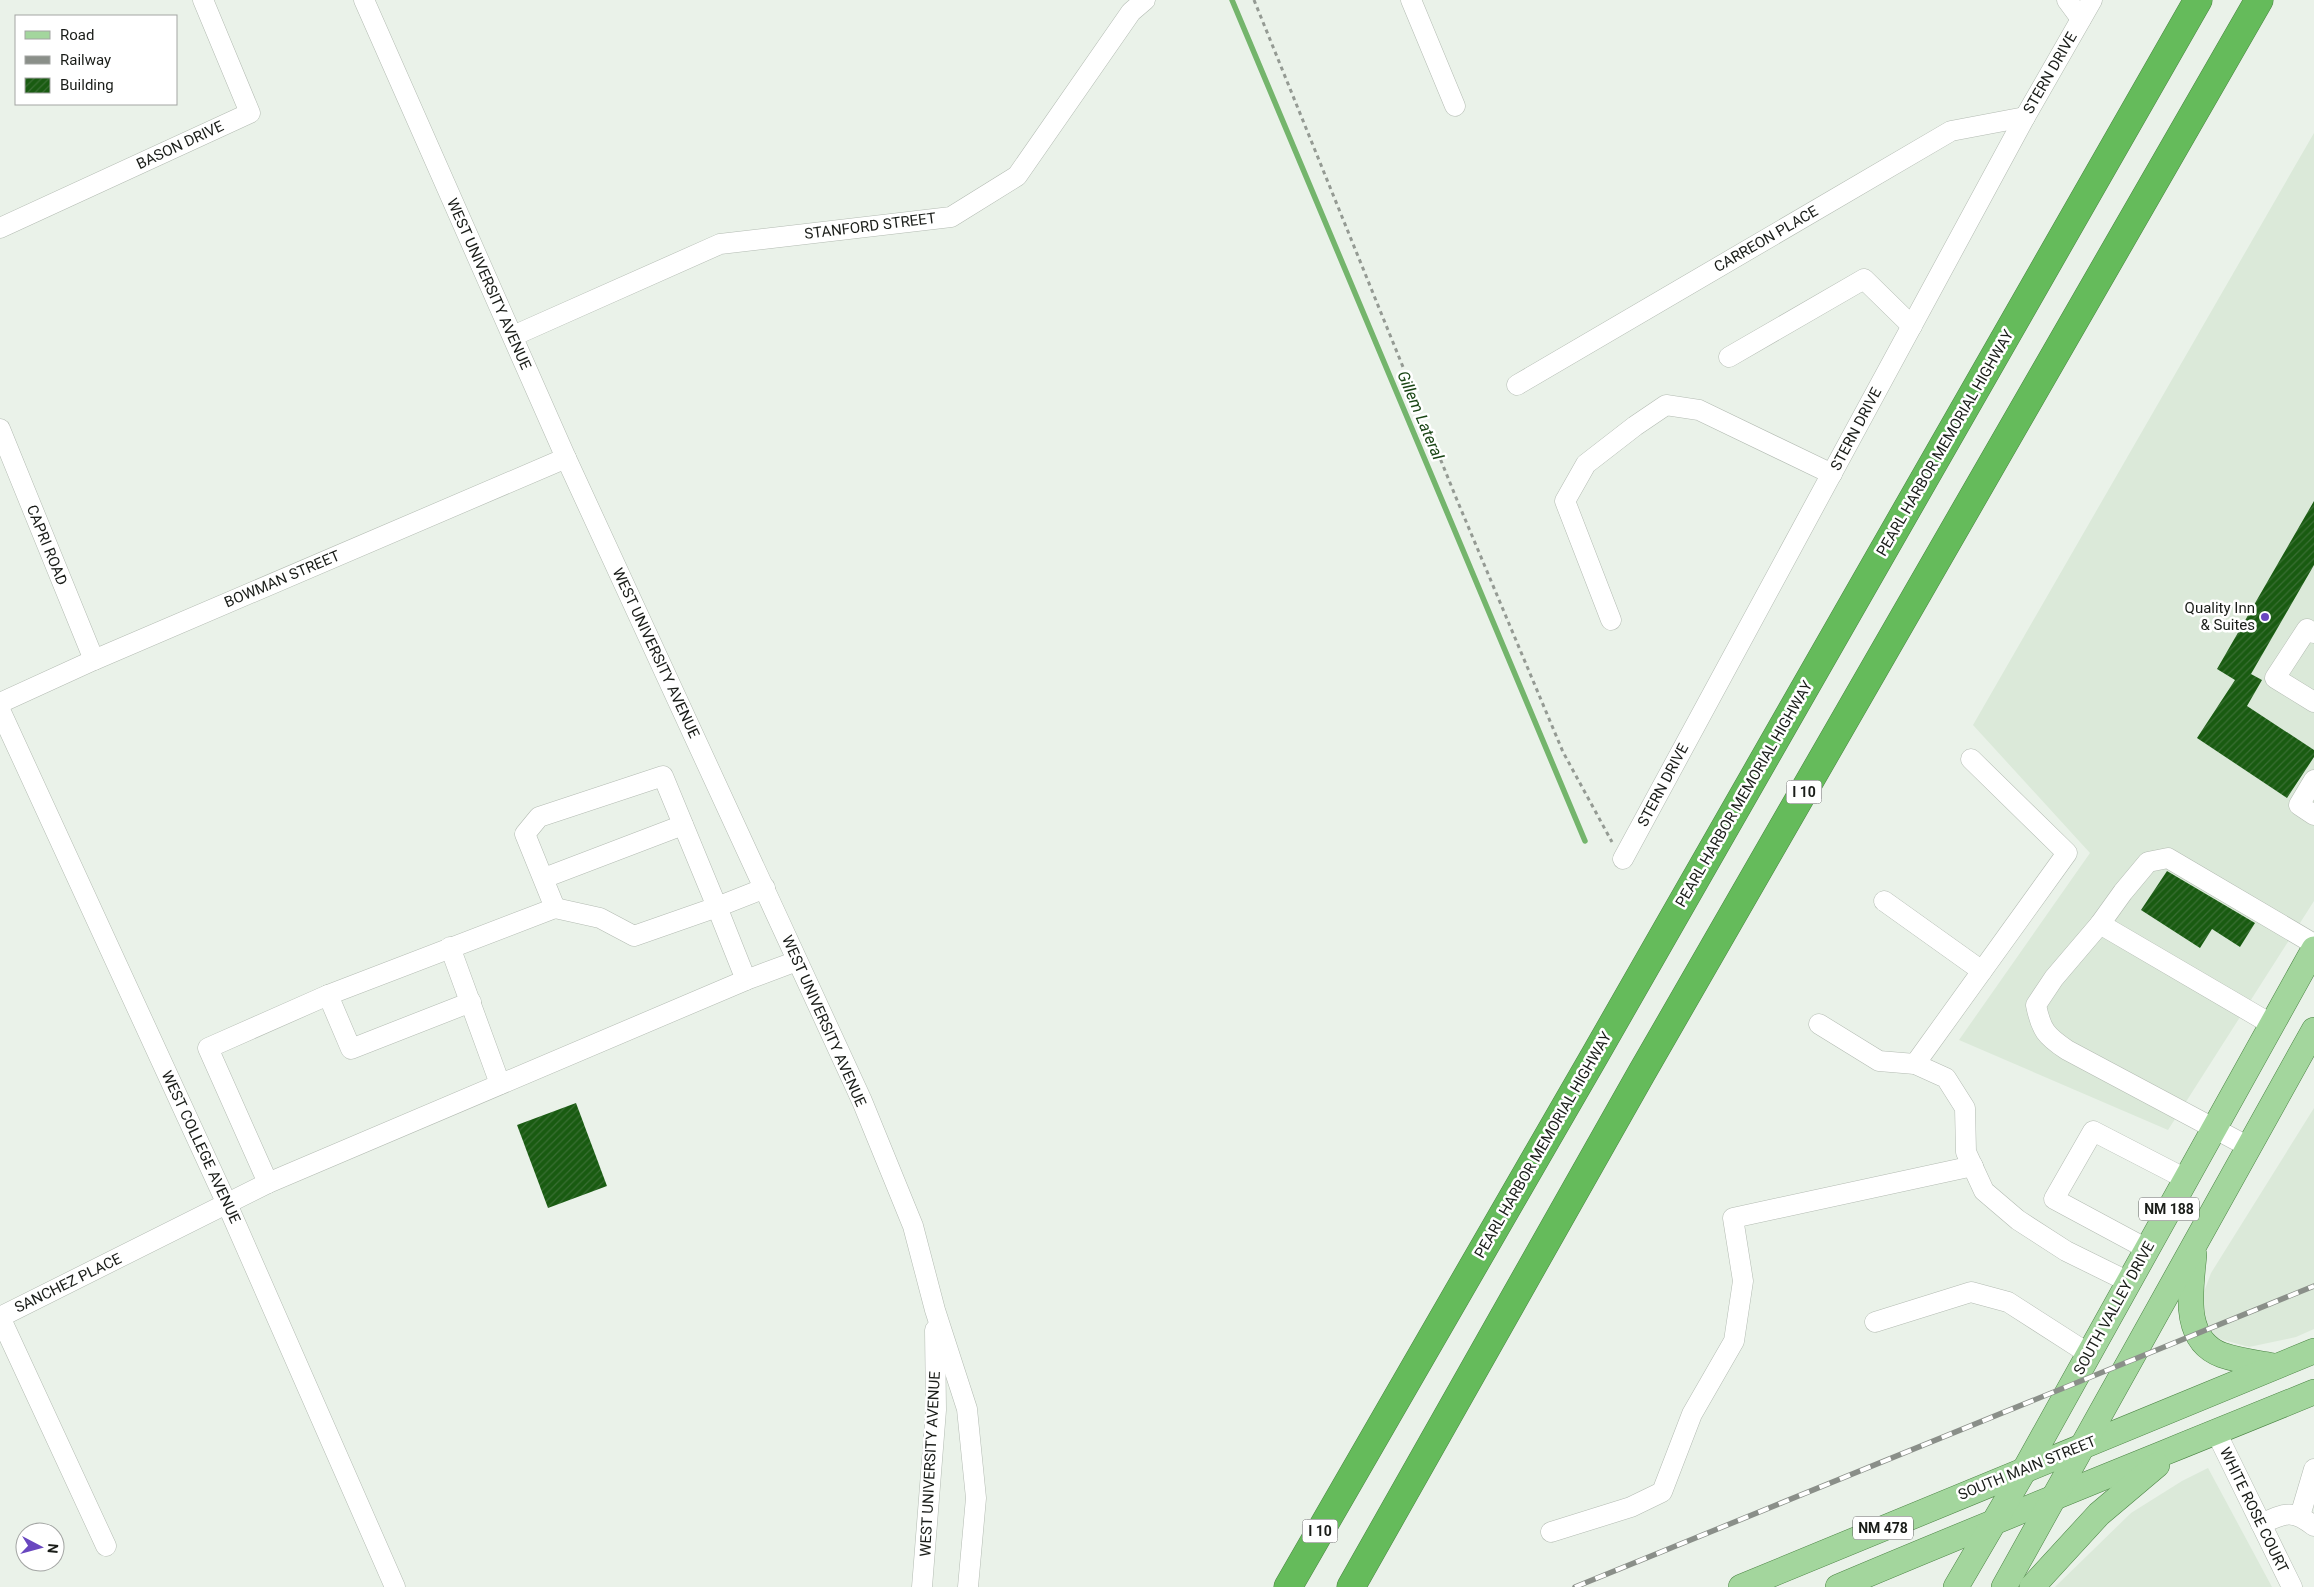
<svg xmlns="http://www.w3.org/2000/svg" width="2314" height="1587" font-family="Roboto,sans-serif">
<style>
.built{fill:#dbe9d9}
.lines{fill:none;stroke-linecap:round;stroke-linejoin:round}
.stream{stroke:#74b56c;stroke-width:5.5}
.building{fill:url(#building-hatch)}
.minor-casing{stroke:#b3bbb2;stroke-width:21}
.major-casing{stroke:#4b8444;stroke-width:26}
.highway-casing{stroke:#4b8444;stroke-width:29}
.path{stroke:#949a93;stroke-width:3;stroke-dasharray:4 4;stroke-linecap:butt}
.minor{stroke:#fff;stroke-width:20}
.major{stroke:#a3d69d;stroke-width:25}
.highway{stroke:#65bb5b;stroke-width:28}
.rail-casing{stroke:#8a8f89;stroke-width:5.5}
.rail{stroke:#fff;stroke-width:4;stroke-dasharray:11;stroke-linecap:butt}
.poi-dot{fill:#6947bf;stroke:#fff;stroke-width:2}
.labels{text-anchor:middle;stroke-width:5;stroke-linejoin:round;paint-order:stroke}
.shield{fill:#fff;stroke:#5f615e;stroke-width:1}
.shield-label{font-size:14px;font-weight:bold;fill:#1a1d19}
.street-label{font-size:15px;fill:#1a1d19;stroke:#fff}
.poi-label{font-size:15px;fill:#1a1d19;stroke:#fff;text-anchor:end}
.water-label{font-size:16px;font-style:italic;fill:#194514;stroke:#fff}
</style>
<defs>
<pattern id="building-hatch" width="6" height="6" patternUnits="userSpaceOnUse" patternTransform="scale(1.25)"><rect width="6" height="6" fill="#195b11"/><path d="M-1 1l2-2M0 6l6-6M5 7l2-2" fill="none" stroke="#396e33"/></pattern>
</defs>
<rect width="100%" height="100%" fill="#eaf2e9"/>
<g class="built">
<path d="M2314,133V901L2168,1130L1959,1040L2090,853L1973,725Z"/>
<path d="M2314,1108V1329L2296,1337L2249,1347L2216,1338L2203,1315L2202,1297L2211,1273Z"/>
<path d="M2208,1468L2272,1587H2055L2131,1513L2182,1481Z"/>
</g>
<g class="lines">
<path class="stream" d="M1232,0L1585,841"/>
</g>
<g class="building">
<path d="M2314,501V565L2251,674L2262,680L2247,706L2314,750V757L2287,798L2197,738L2235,680L2217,669Z"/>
<path d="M2167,871L2255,923L2240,947L2212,929L2200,948L2141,910Z"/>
<path d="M576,1103L607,1186L548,1208L517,1125Z"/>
</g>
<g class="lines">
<g class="minor-casing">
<g id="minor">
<path d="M364,0L566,458L862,1101L913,1226L935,1310L967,1409L976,1498L968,1587"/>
<path d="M1411,0L1455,106"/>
<path d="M2067,0L2081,19"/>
<path d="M0,228L250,113L203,0"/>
<path d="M513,336L720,244L951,217L1017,176L1131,12L1145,0"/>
<path d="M1729,357L1864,279L1912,326"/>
<path d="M1517,385L1951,131L2025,117"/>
<path d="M0,429L94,660"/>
<path d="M1611,620L1565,501L1586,464L1635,426L1666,405L1699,410L1832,474"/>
<path d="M2314,633L2307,629L2275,678L2314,702"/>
<path d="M0,703L94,660L566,458"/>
<path d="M0,710L227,1204L395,1587"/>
<path d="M2314,780L2299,805L2314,815"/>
<path d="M1623,859L2025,117L2092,0"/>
<path d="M544,878L683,825"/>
<path d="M1884,901L1982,971"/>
<path d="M555,908L600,918L634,936L717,907L746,980"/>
<path d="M2100,924L2123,892L2148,862L2168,858L2314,944"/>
<path d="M450,947L500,1084"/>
<path d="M328,995L351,1049L471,1002"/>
<path d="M1819,1024L1879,1061L1915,1064L1946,1078L1965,1108L1966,1152L1984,1191L2018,1220L2066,1251L2129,1282"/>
<path d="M1915,1064L2067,853L1971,759"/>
<path d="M2249,1147L2067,1050C2046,1036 2041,1030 2036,1005L2054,978L2100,924L2271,1024"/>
<path d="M268,1183L208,1048L328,995L555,908L525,834L539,817L663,776L717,907L765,888"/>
<path d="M2147,1249L2054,1199L2093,1131L2186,1179"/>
<path d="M1875,1322L1971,1292L2008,1302L2089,1354"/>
<path d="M2216,1432L2292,1587"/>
<path d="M2300,1516L2314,1469"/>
<path d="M2261,1524C2285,1513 2292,1509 2314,1526"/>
<path d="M1551,1532L1631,1507L1662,1492L1692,1414L1734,1341L1743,1281L1733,1218L1973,1166"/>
<path d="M106,1546L0,1317L268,1183L746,980L797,961"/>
<path d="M922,1587L936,1410L935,1330"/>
</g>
</g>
<g class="major-casing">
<g id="major">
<path d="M2194,1255C2191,1289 2181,1340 2222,1355C2239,1361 2258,1363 2275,1366"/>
<path d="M1741,1587L2314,1351"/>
<path d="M1838,1587C1996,1520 2155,1457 2314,1392"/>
<path d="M1956,1587L2025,1469L2314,949"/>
<path d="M2004,1587L2314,1030"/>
<path d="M2032,1587L2099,1514L2157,1465"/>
</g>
</g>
<g class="highway-casing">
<g id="highway">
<path d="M1288,1587L1595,1055L2198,0"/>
<path d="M1351,1587L1641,1074L2259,0"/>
</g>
</g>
<path class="path" d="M1254,0L1457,500L1563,752L1612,842"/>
<use href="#minor" class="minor"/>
<use href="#major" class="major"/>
<use href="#highway" class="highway"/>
<g class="rail-casing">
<path id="rail" d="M1575,1587L2314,1286"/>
</g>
<use href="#rail" class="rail"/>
</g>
<circle class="poi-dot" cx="2265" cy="617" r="5"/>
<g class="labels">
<g class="shield">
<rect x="1786.5" y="780.5" width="35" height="23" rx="4"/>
<rect x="2139" y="1197.5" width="60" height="23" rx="4"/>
<rect x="1853" y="1516.5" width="60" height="23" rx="4"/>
<rect x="1302.5" y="1519.5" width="35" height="23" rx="4"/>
</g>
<g class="shield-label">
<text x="1804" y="797">I 10</text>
<text x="2169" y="1214">NM 188</text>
<text x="1883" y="1533">NM 478</text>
<text x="1320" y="1536">I 10</text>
</g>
<g class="street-label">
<text transform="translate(2050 73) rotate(-60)" y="5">STERN DRIVE</text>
<text transform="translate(180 145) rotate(-25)" y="5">BASON DRIVE</text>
<text transform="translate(870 226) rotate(-7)" y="5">STANFORD STREET</text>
<text transform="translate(1766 239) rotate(-30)" y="5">CARREON PLACE</text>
<text transform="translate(489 284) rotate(66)" y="5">WEST UNIVERSITY AVENUE</text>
<text transform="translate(1856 429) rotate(-62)" y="5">STERN DRIVE</text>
<text transform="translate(1945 443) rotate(-60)" y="5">PEARL HARBOR MEMORIAL HIGHWAY</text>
<text transform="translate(47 545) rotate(68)" y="5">CAPRI ROAD</text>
<text transform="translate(282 579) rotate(-23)" y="5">BOWMAN STREET</text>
<text transform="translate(656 653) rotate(65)" y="5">WEST UNIVERSITY AVENUE</text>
<text transform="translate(1663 785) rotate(-62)" y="5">STERN DRIVE</text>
<text transform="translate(1744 794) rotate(-60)" y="5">PEARL HARBOR MEMORIAL HIGHWAY</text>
<text transform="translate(824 1021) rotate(66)" y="5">WEST UNIVERSITY AVENUE</text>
<text transform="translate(1543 1145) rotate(-60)" y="5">PEARL HARBOR MEMORIAL HIGHWAY</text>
<text transform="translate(201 1147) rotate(65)" y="5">WEST COLLEGE AVENUE</text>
<text transform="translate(68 1283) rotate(-26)" y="5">SANCHEZ PLACE</text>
<text transform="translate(2114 1308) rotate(-61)" y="5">SOUTH VALLEY DRIVE</text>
<text transform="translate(930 1464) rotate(-87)" y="5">WEST UNIVERSITY AVENUE</text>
<text transform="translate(2027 1468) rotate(-22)" y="5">SOUTH MAIN STREET</text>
<text transform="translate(2254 1510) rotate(64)" y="5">WHITE ROSE COURT</text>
</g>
<g class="poi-label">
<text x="2255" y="613">Quality Inn<tspan x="2255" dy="17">&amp; Suites</tspan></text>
</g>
<g class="water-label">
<text transform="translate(1421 415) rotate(67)" y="6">Gillem Lateral</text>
</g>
</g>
<rect x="15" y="15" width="162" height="90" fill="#ffffff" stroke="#a3a5a3"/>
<rect x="25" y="31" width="25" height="8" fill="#a3d69d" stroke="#a3a5a3"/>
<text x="60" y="40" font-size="15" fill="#1a1d19">Road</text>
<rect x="25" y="56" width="25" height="8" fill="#8a8f89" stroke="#a3a5a3"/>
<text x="60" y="65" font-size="15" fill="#1a1d19">Railway</text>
<rect x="25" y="78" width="25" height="15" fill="url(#building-hatch)" stroke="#a3a5a3"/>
<text x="60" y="90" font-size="15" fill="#1a1d19">Building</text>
<g transform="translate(40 1547) rotate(96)"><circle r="24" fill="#ffffff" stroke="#a3a5a3"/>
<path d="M0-4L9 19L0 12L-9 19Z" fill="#6947bf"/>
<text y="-8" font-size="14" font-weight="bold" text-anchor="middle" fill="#1a1d19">N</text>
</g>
</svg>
